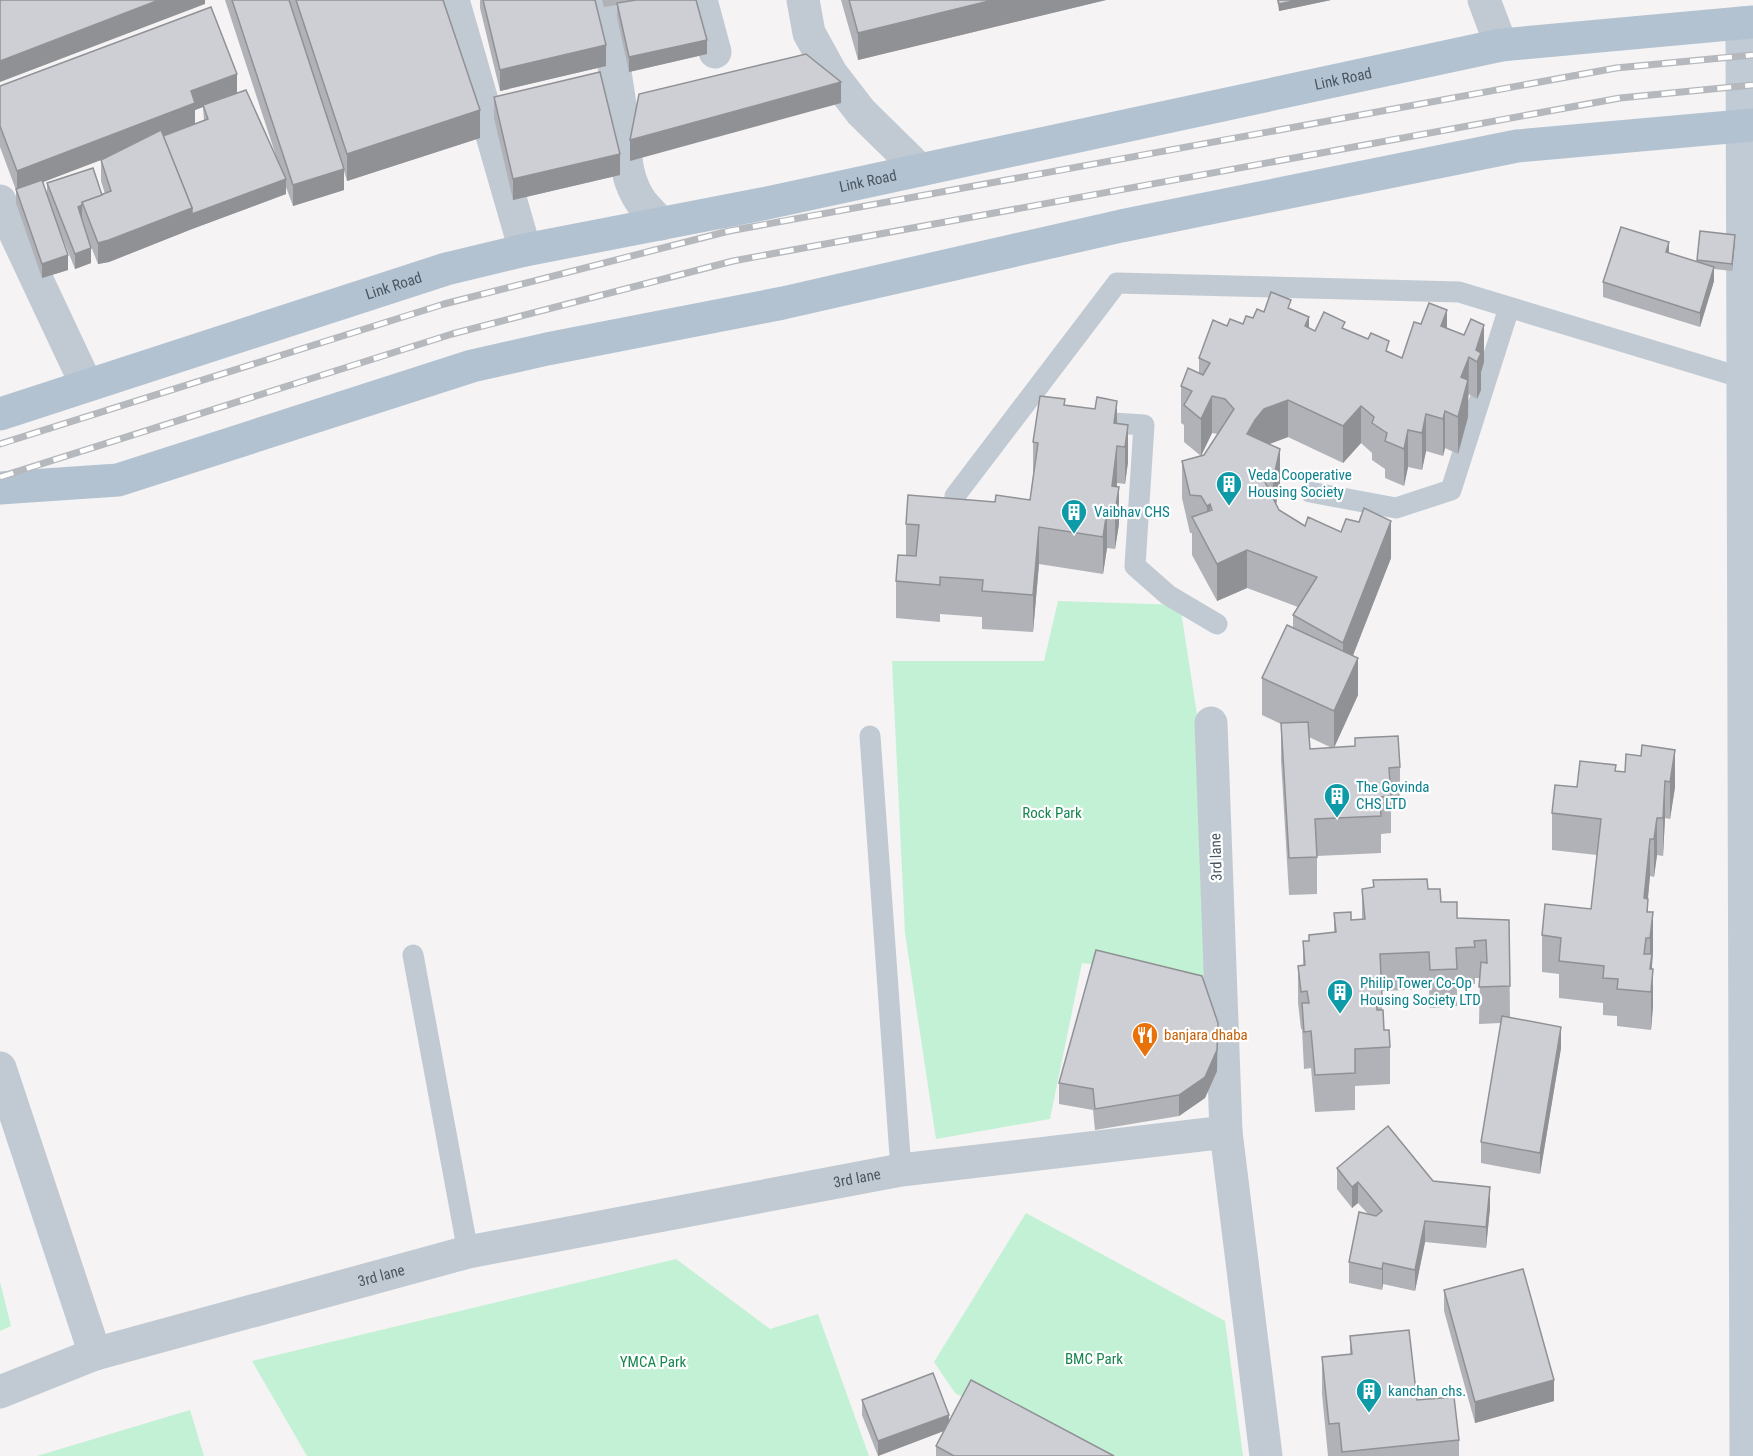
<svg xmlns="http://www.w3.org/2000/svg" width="1753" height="1456" font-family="'Roboto Condensed',sans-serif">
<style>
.green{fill:#c3f1d5}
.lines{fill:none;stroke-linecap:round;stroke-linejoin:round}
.lane{stroke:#c1cad2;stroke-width:21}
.street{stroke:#c1cad2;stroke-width:33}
.secondary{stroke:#c1cbd6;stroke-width:33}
.primary{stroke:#b3c2d1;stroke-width:33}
.rail-casing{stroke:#b5b8bd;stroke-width:7}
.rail{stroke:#fff;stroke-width:4.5;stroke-dasharray:14;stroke-linecap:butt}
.wall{fill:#b0b2b7;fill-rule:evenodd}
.shaded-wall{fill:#909195}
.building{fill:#cdcfd5;stroke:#909195;stroke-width:1.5}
.labels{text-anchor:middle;stroke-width:4.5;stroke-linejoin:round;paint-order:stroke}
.street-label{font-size:15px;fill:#4a5661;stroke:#fff}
.culture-label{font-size:15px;fill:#0d838f;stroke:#fff;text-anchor:start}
.park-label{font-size:15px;fill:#17864f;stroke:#fff}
.food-label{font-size:15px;fill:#c56008;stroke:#fff;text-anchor:start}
</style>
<rect width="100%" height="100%" fill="#f5f3f3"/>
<g class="green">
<path d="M1058,601L1180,605L1205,766L1208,979L1082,963L1050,1119L936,1139L905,933L892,661H1044Z"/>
<path d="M1026,1213L1225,1321L1243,1456H1030V1433L955,1393L934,1362Z"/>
<path d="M676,1259L770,1329L818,1314L869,1456H307L252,1361Z"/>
<path d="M0,1282L11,1326L0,1331Z"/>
<path d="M190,1410L204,1456H37Z"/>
</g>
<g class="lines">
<g class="lane">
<path d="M1097,422L1144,425L1135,566L1168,595L1217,624"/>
<path d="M1310,492L1396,508L1451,490L1509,308"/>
<path d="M955,496L1117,283L1459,292L1743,378"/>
<path d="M870,736L901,1170"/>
<path d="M413,955L468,1252"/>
</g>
<g class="street">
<path d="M453,0L525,250"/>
<path d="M598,0C611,37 616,79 622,118C626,148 623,177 642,203C648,210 655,217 661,224"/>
<path d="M701,0L715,52"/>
<path d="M803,0L809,33L831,73L861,112L920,170"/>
<path d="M1484,0L1501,45"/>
<path d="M0,201L86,384"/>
<path d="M0,1068L95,1354"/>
<path d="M1226,1132L1266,1456"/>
<path id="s1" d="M0,1392L95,1354L468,1252L901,1170L1226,1132L1211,723"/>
</g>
<path class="secondary" d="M1742,23L1746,1456"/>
<g class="primary">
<path id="s2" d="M0,414L446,269L525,250L762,204L1501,45L1753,22"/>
<path d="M0,488L118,480L472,366L547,349L783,303L1121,226L1517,146L1753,125"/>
</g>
<g class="rail-casing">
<g id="rail">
<path d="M0,444L444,304L729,231L1616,68L1753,55"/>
<path d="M0,477L452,334L733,261L1620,98L1753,85"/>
</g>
</g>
<use href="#rail" class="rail"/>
</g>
<g class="wall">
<path d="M225,0H443L480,138L347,181L344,171V190L293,206L286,187V194L192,229L109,262L98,264L88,239L91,263L75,269L54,216L68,270L42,278L16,203V190L0,147V86L237,93L277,159ZM203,107L204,121L195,124V110ZM101,160V181L105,194L102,195L47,183V194L43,182Z"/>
<path d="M480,0H595L606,66L500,91L480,8Z"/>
<path d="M602,0H696L707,54L629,72L617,17V5L604,7Z"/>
<path d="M841,0H1106L858,60Z"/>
<path d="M1277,0H1331L1279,11Z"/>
<path d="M494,97L620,175L513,200L494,118Z"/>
<path d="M1700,231L1735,242L1732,271L1714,269V281L1700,327L1603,297V282L1669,253L1697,262Z"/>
<path d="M1291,309L1309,328L1315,331L1345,329L1402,358L1421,324L1447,329L1484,362L1481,372V390L1477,399L1469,394L1468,397V417L1458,454L1445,448L1443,456L1426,451L1422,470L1408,467L1404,486L1385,478V469L1372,460V453L1361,443L1343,463L1288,437L1269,444L1280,486L1276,504L1279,510L1305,526L1391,558L1353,655L1358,695L1334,747L1400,767V804L1391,805V833L1381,834V853L1317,856V894L1289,895L1281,760V724L1262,715V678L1293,628V615L1298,607L1247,588L1217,601L1192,555V533H1190L1182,498V461L1201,456L1184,442V425L1181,423V386L1199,373V358L1227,326L1243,324L1253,318ZM1212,433L1218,434L1204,455L1201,456ZM1309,737L1332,748L1310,749Z"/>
<path d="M1065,405L1117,423L1128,425V462L1125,484L1117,483V487L1119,524L1115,549L1107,548L1103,574L1039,564L1033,632L982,629V617L940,614V622L896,618V581L906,555V524L995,502L1030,500L1033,476V442Z"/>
<path d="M1641,756L1675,787L1670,819L1665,818L1663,856L1657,855L1654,877L1650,876L1648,899V912L1653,949L1652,966L1653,1006L1651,1030L1617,1026V1016L1603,1015V1003L1559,998V974L1542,972V935L1591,909L1597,855L1552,850V813L1577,787L1616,771L1625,772Z"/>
<path d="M1373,880L1428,889L1457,918L1509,920L1510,1017L1561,1048L1540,1174L1481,1163V1142L1501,1023L1479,1024L1480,978H1475V984L1457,985V1006L1430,1008L1429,989L1382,991V1010L1384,1030L1390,1047V1084L1355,1086V1110L1315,1112L1311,1068L1304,1069L1302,1029H1301L1298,1003V966L1303,965V941H1309V935L1334,932V913L1351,920H1362V889L1373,888Z"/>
<path d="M1217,1071L1205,1098L1179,1116L1095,1130L1093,1110L1059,1104V1083Z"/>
<path d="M1337,1168L1433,1181L1490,1208L1486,1248L1425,1242L1415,1291L1383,1284L1382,1290L1349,1283V1262L1368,1214L1358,1203L1352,1208L1337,1189Z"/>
<path d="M1444,1290L1554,1401L1475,1423L1444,1311Z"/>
<path d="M1350,1336L1459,1440V1456H1328L1322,1394V1357L1350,1355Z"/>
<path d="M862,1400L949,1422L1114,1456H936V1446L944,1431L878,1456L862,1415Z"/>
</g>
<g class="shaded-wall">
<path d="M159,0H205V4L0,82V61Z"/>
<path d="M993,0H1106L858,60V33Z"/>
<path d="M1298,0H1331L1279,11V4Z"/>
<path d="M707,40V54L629,72V57Z"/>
<path d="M606,45V66L500,91V70Z"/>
<path d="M237,74V95L203,105V107L195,110V124L17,192V171L191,91Z"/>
<path d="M841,82V103L630,161V140Z"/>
<path d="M480,110V138L347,181V154Z"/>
<path d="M620,154V175L513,200V179Z"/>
<path d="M344,169V190L293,206V185Z"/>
<path d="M286,179V194L192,229L109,262L98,264V243L192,208Z"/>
<path d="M82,205V220L78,207Z"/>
<path d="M1735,235V242L1732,271V264Z"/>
<path d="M1669,242V256L1666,252Z"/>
<path d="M91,248V263L75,269V254Z"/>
<path d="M68,255V270L42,278V264Z"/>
<path d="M1714,267V281L1700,327V313Z"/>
<path d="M1447,310V347L1441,326Z"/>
<path d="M1309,317V354L1305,326Z"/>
<path d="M1484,325V362L1481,372V390L1477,399V362L1476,350Z"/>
<path d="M1469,357L1468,417L1458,454V417L1461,377Z"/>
<path d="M1212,396V433L1201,456V419Z"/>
<path d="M1288,400V437L1264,446L1247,434L1255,420L1264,409Z"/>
<path d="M1117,401V438L1114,423Z"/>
<path d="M1361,406V443L1343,463V426Z"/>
<path d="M1445,411V448L1443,456V419Z"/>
<path d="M1426,414V451L1422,470V433Z"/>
<path d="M1128,425V462L1125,484V447Z"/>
<path d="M1408,430V467L1404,486V449Z"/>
<path d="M1117,446V483L1114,512L1112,486Z"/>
<path d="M1280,449V486L1273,517V480Z"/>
<path d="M1119,487V524L1115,549V512Z"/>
<path d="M1210,504V542L1207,543V506Z"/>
<path d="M1107,511V548L1103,574V537Z"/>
<path d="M1391,521V558L1343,681V643Z"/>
<path d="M1039,527V564L1033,632V595Z"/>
<path d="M1247,550V588L1217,601V564Z"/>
<path d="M1358,658V695L1334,748V711Z"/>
<path d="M1675,750V787L1670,819V782Z"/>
<path d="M1665,781V818L1663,856V818Z"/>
<path d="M1657,818V855L1654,877V839Z"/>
<path d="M1650,839V876L1644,935V898Z"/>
<path d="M1653,912V949L1652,966V986L1653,969V1006L1651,1030V992H1650V938Z"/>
<path d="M1218,1023L1217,1071L1205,1098L1179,1116V1095Z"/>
<path d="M1561,1027V1048L1540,1174V1153Z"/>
<path d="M1358,1182V1203L1352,1208V1187Z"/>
<path d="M1490,1187V1208L1486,1248V1227Z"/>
<path d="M1425,1221V1242L1415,1291V1270Z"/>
<path d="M1383,1263V1284L1382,1290V1269Z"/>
<path d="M1554,1380V1401L1475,1423V1402Z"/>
<path d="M949,1415V1429L878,1456V1441Z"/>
</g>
<g class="building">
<path d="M0,0H159L0,61Z"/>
<path d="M232,0H289L344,169L293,185Z"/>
<path d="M296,0H443L480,110L347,154Z"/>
<path d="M483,0H595L606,45L500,70Z"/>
<path d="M636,0H696L707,40L629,57L617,3Z"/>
<path d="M849,0H993L858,33Z"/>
<path d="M1278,0H1298L1279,4Z"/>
<path d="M211,7L237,74L191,91L195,103L17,171L0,126V86Z"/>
<path d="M806,54L841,82L630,140L639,94Z"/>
<path d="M600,72L620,154L513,179L494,97Z"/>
<path d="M246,90L286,179L192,214V208L163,136L208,119L203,105Z"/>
<path d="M161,130L192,208L109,240L98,243L82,202L111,191L101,160Z"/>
<path d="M93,168L102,195L82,202V205L78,207L91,248L75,254L47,183Z"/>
<path d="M42,180L68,255L42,264L16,189Z"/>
<path d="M1621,227L1669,242L1666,252L1714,267L1700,313L1603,282Z"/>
<path d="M1700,231L1735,235L1732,264L1697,260Z"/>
<path d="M1271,292L1291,300L1288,308L1309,317L1305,326L1315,331L1324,312L1345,322L1342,328L1368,339L1371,333L1389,341L1386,351L1402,358L1414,322L1421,324L1429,303L1447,310L1441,326L1464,335L1471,319L1484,325L1476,350L1481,353L1477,362L1469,357L1461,377L1468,380L1458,417L1445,411L1443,419L1426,414L1422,433L1408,430L1404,449L1385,441L1387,433L1372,423L1374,417L1361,406L1343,426L1288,400L1264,409L1255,420L1247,434L1280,449L1273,480H1264L1279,510L1305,526L1308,517L1341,532L1346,519L1359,522L1364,508L1391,521L1343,643L1293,615L1317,577L1247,550L1217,564L1192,517L1212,510L1210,504L1207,506L1201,496L1190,495L1182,461L1204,455L1234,409L1225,399L1212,396L1201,419L1184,405L1192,391L1181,386L1188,368L1203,375L1210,363L1199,358L1213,320L1227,326L1230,319L1243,324L1246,316L1253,318L1257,309L1264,312Z"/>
<path d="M1040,396L1065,399L1064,405L1095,409L1097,397L1117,401L1114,423L1128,425L1125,447L1117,446L1112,486L1119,487L1115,512L1107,511L1103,537L1039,527L1033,595L982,591L983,580L940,577V585L896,581L898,555L916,556L919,525L906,524L908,495L995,502L996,495L1030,500L1038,443L1033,442Z"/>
<path d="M1287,625L1358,658L1334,711L1262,678Z"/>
<path d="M1308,722L1310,749L1355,746V738L1398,736L1400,767L1389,768L1391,796L1380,797L1381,816L1315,819L1317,857L1289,858L1281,723Z"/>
<path d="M1642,745L1675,750L1670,782L1665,781L1663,818H1657L1654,839H1650L1644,898L1648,899L1647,912H1653L1650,938H1646L1644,954H1652L1650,969H1653L1651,992L1617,989L1618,979L1603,978L1604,966L1559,961L1561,938L1542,935L1545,904L1591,909L1601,819L1552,813L1555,785L1577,787L1580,761L1616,765L1615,771L1625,772L1626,754L1641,756Z"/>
<path d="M1427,879L1428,889H1440L1441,902H1457V918L1509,920L1510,986L1479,987L1481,962L1487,963L1486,940L1474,941L1475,947L1456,948L1457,969L1430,970L1429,952L1380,954L1382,996L1376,997L1377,1010H1383L1384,1030H1389L1390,1047L1355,1049V1073L1315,1075L1311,1031L1304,1032L1302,1003H1309L1307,991L1301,992L1298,966L1305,965L1303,941H1309V935L1336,932L1334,913L1351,912V920L1365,919L1362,889L1374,887L1373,880Z"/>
<path d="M1096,950L1202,976L1218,1023L1217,1050L1205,1077L1179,1095L1095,1109L1093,1089L1059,1083Z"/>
<path d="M1502,1016L1561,1027L1540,1153L1481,1142Z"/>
<path d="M1388,1126L1433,1181L1490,1187L1486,1227L1425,1221L1415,1270L1383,1263L1382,1269L1349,1262L1359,1212L1376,1216L1382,1211L1358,1182L1352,1187L1337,1168Z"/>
<path d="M1523,1269L1554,1380L1475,1402L1444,1290Z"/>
<path d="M1409,1330L1417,1400L1454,1397L1459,1440L1342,1452L1339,1423L1329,1424L1322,1357L1352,1354L1350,1336Z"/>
<path d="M933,1373L949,1415L878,1441L862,1400Z"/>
<path d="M971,1380L1114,1456H954L936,1446Z"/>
</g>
<defs>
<g id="building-pin" transform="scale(1.35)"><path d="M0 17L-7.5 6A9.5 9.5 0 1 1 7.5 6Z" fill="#0f9aa8" stroke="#fff"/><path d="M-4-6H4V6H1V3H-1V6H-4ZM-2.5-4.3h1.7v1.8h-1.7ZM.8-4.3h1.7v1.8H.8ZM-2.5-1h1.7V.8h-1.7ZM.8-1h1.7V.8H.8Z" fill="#fff"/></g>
<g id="restaurant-pin" transform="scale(1.35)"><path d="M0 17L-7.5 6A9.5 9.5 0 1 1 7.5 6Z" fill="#e8710a" stroke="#fff"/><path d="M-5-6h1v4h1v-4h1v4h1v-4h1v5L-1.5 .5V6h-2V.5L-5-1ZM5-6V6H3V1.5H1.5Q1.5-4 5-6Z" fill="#fff"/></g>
</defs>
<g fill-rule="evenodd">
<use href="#building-pin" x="1229" y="484"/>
<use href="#building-pin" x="1074" y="512"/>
<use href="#building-pin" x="1337" y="796"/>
<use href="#building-pin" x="1340" y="992"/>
<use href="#restaurant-pin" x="1145" y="1035"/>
<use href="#building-pin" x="1369" y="1391"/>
</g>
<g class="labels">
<g class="street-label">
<text dy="5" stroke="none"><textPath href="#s2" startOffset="1386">Link Road</textPath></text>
<text dy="5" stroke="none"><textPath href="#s2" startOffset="900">Link Road</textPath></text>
<text dy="5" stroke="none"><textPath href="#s2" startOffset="414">Link Road</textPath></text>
<text transform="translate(1216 857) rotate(-92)" y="5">3rd lane</text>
<text dy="5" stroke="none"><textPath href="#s1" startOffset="885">3rd lane</textPath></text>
<text dy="5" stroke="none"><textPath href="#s1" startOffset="399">3rd lane</textPath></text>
</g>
<g class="culture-label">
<text x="1248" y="480">Veda Cooperative<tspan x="1248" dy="17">Housing Society</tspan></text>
<text x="1094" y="517">Vaibhav CHS</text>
<text x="1356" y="792">The Govinda<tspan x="1356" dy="17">CHS LTD</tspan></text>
<text x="1360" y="988">Philip Tower Co-Op<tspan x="1360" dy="17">Housing Society LTD</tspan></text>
<text x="1388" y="1396">kanchan chs.</text>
</g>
<g class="park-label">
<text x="1052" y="818">Rock Park</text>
<text x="1094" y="1364">BMC Park</text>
<text x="653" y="1367">YMCA Park</text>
</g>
<g class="food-label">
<text x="1164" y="1040">banjara dhaba</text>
</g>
</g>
</svg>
